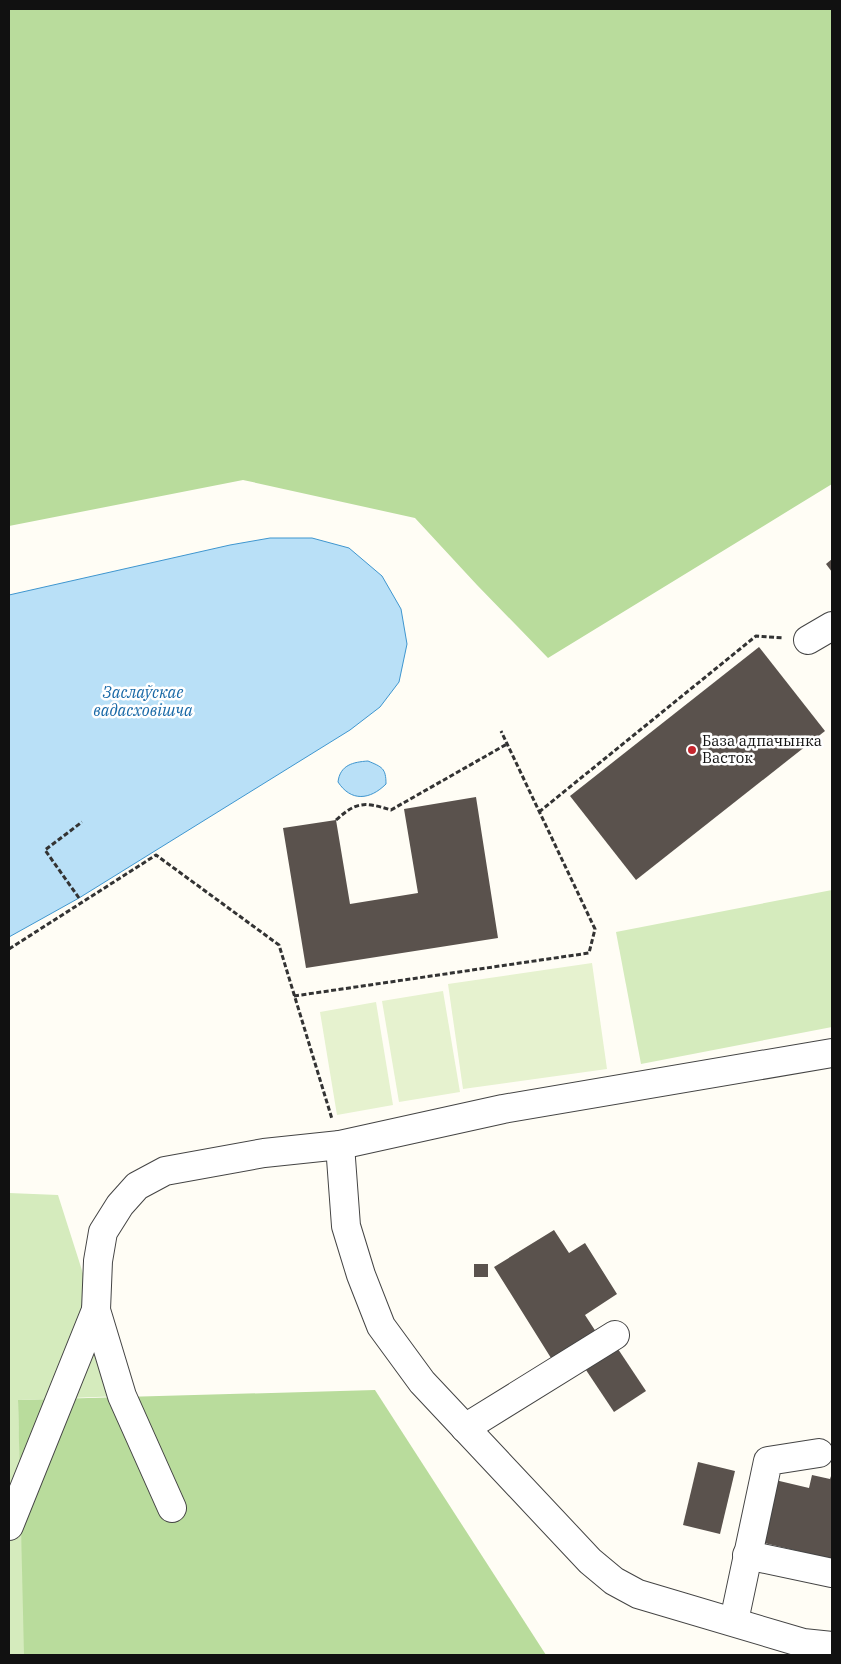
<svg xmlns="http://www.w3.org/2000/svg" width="841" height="1664" font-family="'IBM Plex Serif',serif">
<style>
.green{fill:#d5ebbd}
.forest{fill:#b9dc9c}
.pitch{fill:#e6f2cf}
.water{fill:#b9e0f7;stroke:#3f96cf}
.building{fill:#5a524d}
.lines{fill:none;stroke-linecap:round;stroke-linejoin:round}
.minor-casing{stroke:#444;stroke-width:30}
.path{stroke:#333;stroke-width:3;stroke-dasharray:5 2.5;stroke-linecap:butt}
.minor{stroke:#fff;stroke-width:28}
.poi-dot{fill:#c4262e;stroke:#fff;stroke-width:2}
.labels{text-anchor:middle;stroke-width:5;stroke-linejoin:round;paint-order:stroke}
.poi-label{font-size:15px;fill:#111;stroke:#fff;text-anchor:start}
.water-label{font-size:16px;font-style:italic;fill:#1768a6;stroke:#fff}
</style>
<rect width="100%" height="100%" fill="#fffdf5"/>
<g class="green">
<path d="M832,890V1027L641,1064L616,932Z"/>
<path d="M9,1193L58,1195L122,1396L18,1400L25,1655H9Z"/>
</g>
<g class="forest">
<path d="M9,9H832V484L548,658L477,585L415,518L243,480L9,526Z"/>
<path d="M375,1390L546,1655H24L18,1400Z"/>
</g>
<g class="pitch">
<path d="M592,963L607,1069L463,1089L448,984Z"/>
<path d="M443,991L460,1092L399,1102L382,1001Z"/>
<path d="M376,1002L393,1105L337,1115L320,1012Z"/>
</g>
<g class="water">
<path d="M270,538H312L349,548L382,576L401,609L407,644L399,682L380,707L350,730L79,898L9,937V595L230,545Z"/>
<path d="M368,761C382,767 386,768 386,784C370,800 351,802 338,782C340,765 353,762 368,761Z"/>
</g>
<g class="building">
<path d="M832,559V572L826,564Z"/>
<path d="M759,647L825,731L636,880L570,796Z"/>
<path d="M476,797L498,938L306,968L283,828L336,820L350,904L418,893L404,809Z"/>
<path d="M554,1230L569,1253L585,1243L617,1294L585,1315L600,1338L556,1366L494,1267Z"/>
<rect x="474" y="1264" width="14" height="13"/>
<path d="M618,1349L646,1391L614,1412L586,1370Z"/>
<path d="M698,1462L735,1471L720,1534L683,1525Z"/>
<path d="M832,1473V1559L756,1541L771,1479L809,1488L812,1475L830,1479Z"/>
</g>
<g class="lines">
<g class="minor-casing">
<g id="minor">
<path d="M808,640L832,626"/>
<path d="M340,1145L346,1226L361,1275L381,1326L422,1382L590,1561L614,1581L638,1594L803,1643L832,1646"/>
<path d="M465,1428L615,1335"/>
<path d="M172,1508L122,1396L96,1310L98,1261L103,1232L120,1205L137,1186L165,1171L264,1153L340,1145L503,1109L832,1053"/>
<path d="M9,1526L96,1310"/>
<path d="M747,1555L832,1573"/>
<path d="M734,1621L768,1461L819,1453"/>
</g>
</g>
<g class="path">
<path d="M539,812L756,636L784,638"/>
<path d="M336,820C357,801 365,802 391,810L507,744"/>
<path d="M79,898L45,850L82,822"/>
<path d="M9,949L156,855L279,945L332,1119"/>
<path d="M294,996L589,953L595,929L501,731"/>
</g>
<use href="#minor" class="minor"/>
</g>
<circle class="poi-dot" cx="692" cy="750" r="5"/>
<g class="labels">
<g class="poi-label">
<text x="702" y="746">База адпачынка<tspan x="702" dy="17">Васток</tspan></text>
</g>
<g class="water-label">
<text x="143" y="698">Заслаўскае<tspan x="143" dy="18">вадасховішча</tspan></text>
</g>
</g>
<rect width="841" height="1664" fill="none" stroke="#111111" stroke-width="20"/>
</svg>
